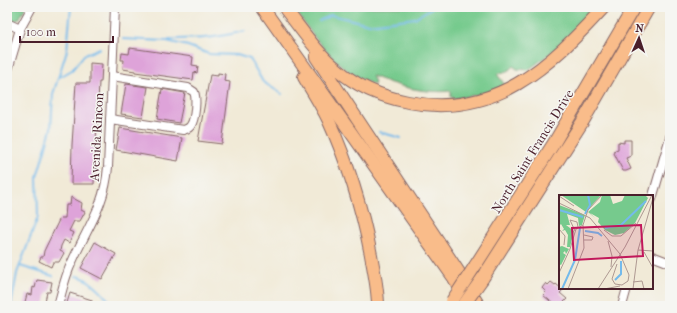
<svg xmlns="http://www.w3.org/2000/svg" width="677" height="313" font-family="'IM FELL French Canon',serif">
<style>
.green{fill:#76ca8d;stroke:#60745c}
.lines{fill:none;stroke-linecap:round;stroke-linejoin:round}
.stream{stroke:#74baeb;stroke-width:2}
.building{fill:#dea3d9}
.minor-casing{stroke:#846667;stroke-width:10}
.highway-casing{stroke:#846667;stroke-width:14}
.minor{stroke:#fff;stroke-width:8}
.highway{stroke:#f9bc8a;stroke-width:12}
.highway-bridge-casing{stroke:#846667;stroke-width:14;stroke-linecap:butt}
.highway-bridge{stroke:#f9bc8a;stroke-width:12}
.labels{text-anchor:middle;stroke-width:3;stroke-linejoin:round;paint-order:stroke}
.street-label{font-size:13px;fill:#4a1f2b;stroke:#f6f6f2}
.inset-river{fill:none;stroke:#74baeb;stroke-width:2}
.inset-road{fill:none;stroke:#ae9992;stroke-width:1}
.view{fill:#c2185b;fill-opacity:0.15;stroke:#c2185b;stroke-width:2}
.inset-edge{fill:none;stroke:#4a1f2b;stroke-width:2}
</style>
<rect width="100%" height="100%" fill="#f6f6f2"/>
<filter id="ink" filterUnits="userSpaceOnUse"><feTurbulence type="fractalNoise" baseFrequency=".025" numOctaves="2"/><feDisplacementMap in="SourceGraphic" scale="8" xChannelSelector="R" yChannelSelector="G"/><feConvolveMatrix kernelMatrix="1 2 1 2 8 2 1 2 1" color-interpolation-filters="sRGB"/></filter>
<filter id="wash" filterUnits="userSpaceOnUse"><feTurbulence type="fractalNoise" baseFrequency=".012" numOctaves="4" result="noise"/><feDisplacementMap in="SourceGraphic" scale="16" xChannelSelector="R" yChannelSelector="G"/><feGaussianBlur stdDeviation="0.9" result="paint"/><feColorMatrix in="noise" values="0 0 0 0 0 0 0 0 0 0 0 0 0 0 0 0 0 1.4 0 .05"/><feComposite in="paint" operator="in"/></filter>
<g filter="url(#wash)">
<rect width="100%" height="100%" fill="#f1ead7"/>
<g class="green">
<path d="M7,7H26L19,19L14,21L7,18Z"/>
<path d="M293,7H598L551,53L528,70L517,69L513,66L508,71L497,74L505,85L487,93L454,99L451,97V91C425,94 396,86 372,76L375,82L374,85C335,69 316,40 293,7Z"/>
</g>
<g class="lines">
<g class="stream">
<path d="M319,21L331,15L369,24L415,18L433,7"/>
<path d="M123,39L167,41L188,46L209,54L237,55L250,59L263,82L282,94"/>
<path d="M169,40C182,38 192,39 204,38C218,37 232,34 245,31"/>
<path d="M58,78L72,70L84,55L100,48"/>
<path d="M379,132L401,138"/>
<path d="M20,266L53,276"/>
<path d="M76,276C89,277 104,295 113,305"/>
<path d="M11,306L17,273L38,217L37,177L51,129L53,94L67,50L71,7"/>
</g>
</g>
<g id="blocks">
<g class="building">
<path d="M130,48L193,57L192,65L198,66L197,73L194,72L193,80L135,72V71L123,69L124,60H121L122,53L129,54Z"/>
<path d="M90,63L102,64L101,82H99L94,184H71L72,145L76,83H90Z"/>
<path d="M218,73L225,74L224,81L230,82L222,144L198,141L210,75L218,76Z"/>
<path d="M126,84L148,87L143,117L121,114Z"/>
<path d="M162,89L185,93L179,123L157,119Z"/>
<path d="M120,128L182,138L178,161L116,150Z"/>
<path d="M624,140H631V156L626,158L631,169L626,171H623L613,151L618,149V142L624,143Z"/>
<path d="M71,197L82,203L81,210L85,212L80,221H74L69,231L74,233L69,243L64,240L61,246L60,251L64,253L59,262H53L51,267L39,261L41,257H43L44,251L60,218H65L66,205H70Z"/>
<path d="M95,242L116,254L102,279L81,268Z"/>
<path d="M37,280L52,282L50,292H47L44,306H24L27,294L32,295L33,287L35,288Z"/>
<path d="M551,282L555,285L556,284L563,290L560,293L567,299L560,306H556L543,295L546,292L542,288L546,283L548,285Z"/>
<path d="M70,293L92,300L90,306H66Z"/>
</g>
</g>
</g>
<g filter="url(#ink)">
<use href="#blocks" fill-opacity="0" stroke="#846667" stroke-width="1"/>
<g class="lines">
<g class="minor-casing">
<g id="minor">
<path d="M7,23L20,29"/>
<path d="M7,73L20,29L32,7"/>
<path d="M110,119L183,130C186,129 189,129 191,125C195,119 197,98 194,92L188,88L112,76"/>
<path d="M652,199L670,137"/>
<path d="M652,256L670,263"/>
<path d="M58,306C62,291 65,276 72,262C87,228 105,206 108,167L115,7"/>
<path d="M622,306L627,288"/>
</g>
</g>
<g class="highway-casing">
<g id="highway">
<path d="M262,7L454,278L464,296"/>
<path d="M286,10C302,30 317,53 337,69C356,86 383,97 408,102C495,119 549,67 604,7"/>
<path d="M316,57L458,271L479,306"/>
<path d="M304,77C312,91 321,105 328,119C348,163 362,208 371,255C374,272 378,289 378,306"/>
<path d="M475,266L554,143L634,7"/>
<path d="M482,279L583,121L649,7"/>
</g>
</g>
<use href="#minor" class="minor"/>
<use href="#highway" class="highway"/>
<g class="highway-bridge-casing">
<g id="highway-bridge">
<path d="M452,301L475,266"/>
<path d="M463,306L482,279"/>
</g>
</g>
<use href="#highway-bridge" class="highway-bridge"/>
</g>
</g>
<g class="labels">
<g class="street-label">
<text transform="translate(96 137) rotate(-87)" y="5">Avenida Rincon</text>
<text transform="translate(532 151) rotate(-58)" y="5">North Saint Francis Drive</text>
</g>
</g>
<g transform="translate(559 195)">
<rect width="94" height="94" fill="#f1ead7"/>
<path d="M2,0H42L27,17ZM43,0H51L54,9L63,6L66,0H86L89,3L76,28L65,38L56,40L46,35L39,27L40,23L31,18L36,23L29,17L41,7ZM0,10L26,20L23,30L20,31L19,23L8,19L11,30H7L15,36L11,52H8L9,40L6,35L3,36L5,34L2,29L0,31ZM3,51L10,54L7,59L6,56L4,58L7,60L2,70L0,69V52Z" fill="#76ca8d"/>
<path class="inset-river" d="M0,15L24,22M26,19L31,10L29,0M46,33L62,30L87,6M26,36L39,38L43,41M56,85L62,79V66M3,94L16,65L21,33"/>
<path class="inset-road" d="M0,1L15,11M0,8L31,23L61,59L70,80L69,86L63,90L56,89L53,84L58,69M0,34L6,41L5,50M45,35L53,41H62L77,28M16,36L11,25L18,27L19,32M25,40L34,42L33,45H25M49,46L53,61L52,72M79,55L94,56M85,57L94,73M0,78L11,54L17,34L24,30M74,87L83,86L85,94M9,94L25,53L24,30L29,15L43,0M39,94L66,52L93,0M45,94L61,91M74,94L79,55L94,3"/>
<path class="view" d="M82,30L84,61L15,65L13,33Z"/>
<rect width="94" height="94" class="inset-edge"/>
</g>
<rect width="677" height="313" fill="none" stroke="#f6f6f2" stroke-width="24"/>
<g transform="translate(639 38) rotate(3)" stroke="#f6f6f2" stroke-width="3" paint-order="stroke">
<path d="M0-3L7 15L0 10L-7 15Z" fill="#4a1f2b"/>
<text y="-6" font-size="11" font-weight="bold" text-anchor="middle" fill="#4a1f2b">N</text>
</g>
<path d="M20 36v6h93v-6" fill="none" stroke="#4a1f2b" stroke-width="2"/>
<text x="26" y="36" font-size="12" fill="#4a1f2b" stroke="#f6f6f2" stroke-width="3" paint-order="stroke">100 m</text>
</svg>
